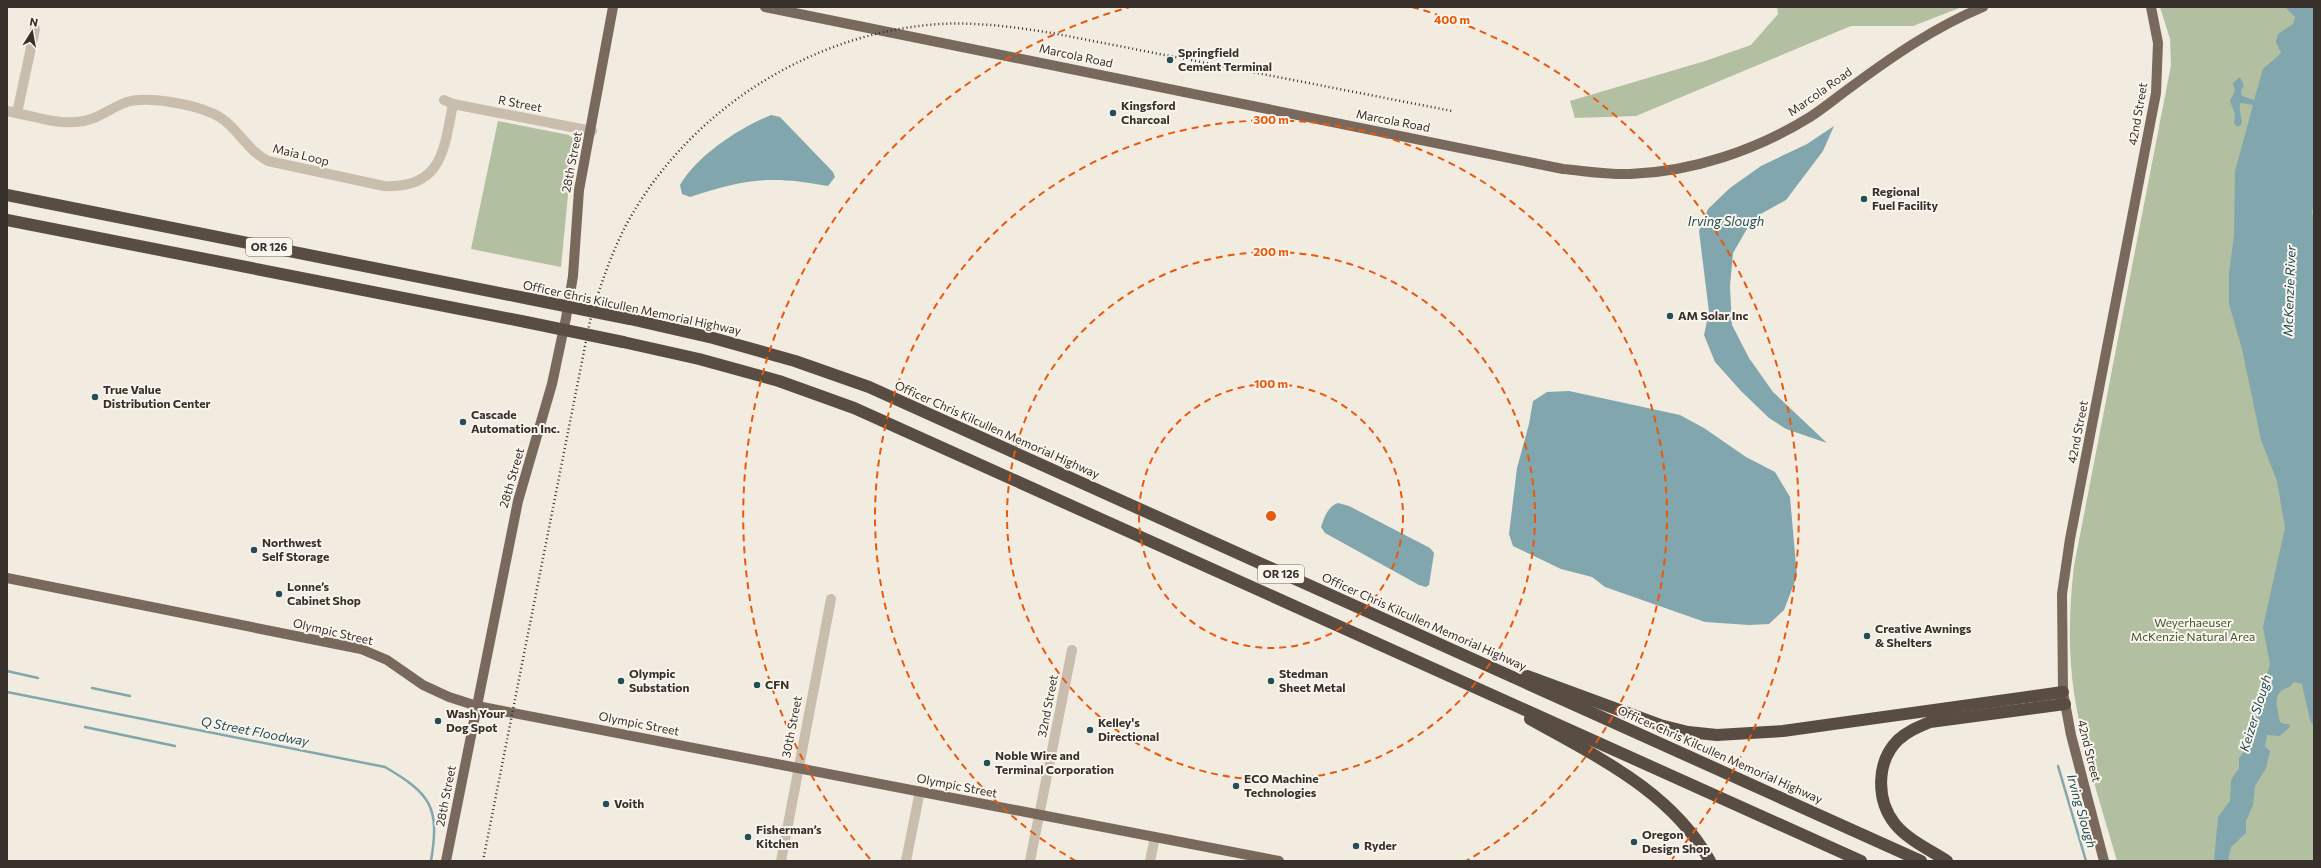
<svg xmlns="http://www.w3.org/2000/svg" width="2321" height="868" font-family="Commissioner,sans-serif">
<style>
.green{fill:#b2c0a1}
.water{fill:#81a6ad}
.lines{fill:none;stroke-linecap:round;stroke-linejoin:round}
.stream{stroke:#81a6ad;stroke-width:2.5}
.minor{stroke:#c9bdad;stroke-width:10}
.major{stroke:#79695d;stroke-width:10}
.highway{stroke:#584c43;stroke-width:12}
.rail{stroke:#38302b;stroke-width:2.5;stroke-dasharray:1 3;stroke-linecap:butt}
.highway-bridge{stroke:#584c43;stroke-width:12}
.ring{fill:none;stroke:#e8590c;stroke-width:2;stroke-dasharray:7 5}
.poi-dot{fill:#234e57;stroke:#f9f5ed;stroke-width:1.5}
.labels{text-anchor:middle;stroke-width:4;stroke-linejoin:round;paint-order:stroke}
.shield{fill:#f9f5ed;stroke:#726b65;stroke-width:1}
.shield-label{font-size:11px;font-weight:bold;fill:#38302b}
.poi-label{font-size:12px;font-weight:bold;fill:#38302b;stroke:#f9f5ed;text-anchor:start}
.street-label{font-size:12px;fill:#38302b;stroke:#f9f5ed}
.park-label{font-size:12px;fill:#445430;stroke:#f9f5ed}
.water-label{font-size:13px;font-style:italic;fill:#234e57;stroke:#f9f5ed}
.centre{fill:#e8590c;stroke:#f9f5ed;stroke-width:2}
.ring-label{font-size:12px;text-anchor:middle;font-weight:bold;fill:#e8590c;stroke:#f9f5ed;stroke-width:4;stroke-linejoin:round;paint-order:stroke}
</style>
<rect width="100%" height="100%" fill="#f2ebe0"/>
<g class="green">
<path d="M1777,7H1962L1913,26H1851L1636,116L1575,118L1570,101L1705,61L1751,45L1778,14Z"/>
<path d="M2160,7H2314V861H2117C2101,806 2083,751 2074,693C2068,652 2069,608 2074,566L2171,65L2170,39Z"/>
<path d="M498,121L569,135L576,141L569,185L561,267L471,249Z"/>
</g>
<g class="water">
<path d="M2285,7H2314V205L2312,211L2314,223V727L2310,720L2302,684L2294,682L2290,687C2271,691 2277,707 2280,722L2284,724H2289L2290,727L2280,736L2267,735L2265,746L2270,751L2266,768L2255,786L2253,805L2246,821V833L2231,847L2228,861H2214L2218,817L2230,801L2231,780L2239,768V758L2247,748L2250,736L2255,727L2259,703L2263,699L2264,685L2270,664L2263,627L2285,528L2277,481L2261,440L2242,349L2229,304V274L2234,235L2235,171L2253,105L2241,103C2237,111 2244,118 2241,125L2237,127L2234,123L2235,114L2230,101L2235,91L2233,83L2240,77L2244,86L2241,91L2242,96L2254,100L2263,69L2281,53L2276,42L2278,34L2293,24L2295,17Z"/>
<path d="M771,115L780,117L833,172L835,177L828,186C771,175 744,179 690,197L682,194L680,185C699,154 738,129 771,115Z"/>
<path d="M1834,126L1823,151L1786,200L1759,215L1748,227L1733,253L1730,286L1732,325L1749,358L1773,392L1827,443L1786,429L1769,418L1741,391L1715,362L1704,335L1709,312L1699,231L1708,209L1730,188L1761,166L1807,144Z"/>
<path d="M1569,391L1680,415L1704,428L1746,457L1775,472L1790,497L1797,576L1784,610L1769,624L1749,625L1705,622L1605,587L1592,577L1561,569L1513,546L1509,534L1517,468L1529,424L1533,401L1547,392Z"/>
<path d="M1338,503L1349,506L1430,548L1434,553L1429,585L1426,587L1419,585L1325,533L1321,527C1324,518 1328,506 1338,503Z"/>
</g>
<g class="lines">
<g class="stream">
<path d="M7,671L38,678"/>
<path d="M92,688L130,696"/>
<path d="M7,692L385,767C431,794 440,807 431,861"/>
<path d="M85,727L175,746"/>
<path d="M2058,766L2086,861"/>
</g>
<g class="minor">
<path d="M444,100L453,104L592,131"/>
<path d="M7,111C29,115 54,124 76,122C96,121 107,110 124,103C146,95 192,104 214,114C235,123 245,149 268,161L384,186C442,189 444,150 453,104"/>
<path d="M17,113L35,29"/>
<path d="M781,861L831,599"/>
<path d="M906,861L920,791"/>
<path d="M1030,861L1072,650"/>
<path d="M1150,861L1155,837"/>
</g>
<g class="major">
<path d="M765,7L1563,169C1585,171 1608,175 1630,174C1692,172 1757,150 1810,117C1824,108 1837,97 1851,87C1893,56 1935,27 1983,7"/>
<path d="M7,578L361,649L387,660L423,685L449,697L477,706L1279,861"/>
<path d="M446,861L518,501L552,384L566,318L573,276L579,190L613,7"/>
<path d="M2104,861L2071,735L2063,692L2062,594L2070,539L2156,93L2158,43L2151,7"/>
</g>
<g class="highway">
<path d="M7,195L530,299"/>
<path d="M7,220L526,322"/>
<path d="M630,319L713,338L795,361L869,387L1921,861"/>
<path d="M623,342L699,359L779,381L854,408L1861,861"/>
<path d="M1527,676L1660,725L1688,732L1717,735L1783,731L2063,692"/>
<path d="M1530,719C1597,757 1671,791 1710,861"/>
<path d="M1947,861C1930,850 1908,840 1895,824C1876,800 1876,762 1898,740C1908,731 1918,727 1930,722L2065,704"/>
</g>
<path class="rail" d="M483,861L590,321C599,289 610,257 625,227C683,118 797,41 919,26C964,20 1008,26 1052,33L1452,111"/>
<g class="highway-bridge">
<path d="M530,299L630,319"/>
<path d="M526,322L623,342"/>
</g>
</g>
<g class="ring">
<circle cx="1271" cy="516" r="132"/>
<circle cx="1271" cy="516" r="264"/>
<path d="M1076 861A396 396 0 1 1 1466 861"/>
<path d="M870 859A528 528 0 0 1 1130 7M1412 7A528 528 0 0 1 1672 859"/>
</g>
<g class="poi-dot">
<circle cx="1170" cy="60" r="4"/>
<circle cx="1113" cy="113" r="4"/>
<circle cx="1864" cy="199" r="4"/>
<circle cx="1670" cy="316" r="4"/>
<circle cx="95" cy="397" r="4"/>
<circle cx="463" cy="422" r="4"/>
<circle cx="254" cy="550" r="4"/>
<circle cx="279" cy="594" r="4"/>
<circle cx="1867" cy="636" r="4"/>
<circle cx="621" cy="681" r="4"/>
<circle cx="1271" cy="681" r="4"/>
<circle cx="757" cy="685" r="4"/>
<circle cx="438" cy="721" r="4"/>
<circle cx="1090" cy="730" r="4"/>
<circle cx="987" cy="763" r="4"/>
<circle cx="1236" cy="786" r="4"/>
<circle cx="606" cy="804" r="4"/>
<circle cx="748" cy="837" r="4"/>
<circle cx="1634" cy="842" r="4"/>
<circle cx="1356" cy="846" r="4"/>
</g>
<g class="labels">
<g class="shield">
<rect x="246" y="238" width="46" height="18" rx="3"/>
<rect x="1258" y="565" width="46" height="18" rx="3"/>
</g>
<g class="shield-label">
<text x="269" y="251">OR 126</text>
<text x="1281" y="578">OR 126</text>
</g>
<g class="poi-label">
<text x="1178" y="57">Springfield<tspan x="1178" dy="14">Cement Terminal</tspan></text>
<text x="1121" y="110">Kingsford<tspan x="1121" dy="14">Charcoal</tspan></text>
<text x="1872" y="196">Regional<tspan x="1872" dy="14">Fuel Facility</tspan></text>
<text x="1678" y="320">AM Solar Inc</text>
<text x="103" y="394">True Value<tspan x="103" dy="14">Distribution Center</tspan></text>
<text x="471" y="419">Cascade<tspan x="471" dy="14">Automation Inc.</tspan></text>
<text x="262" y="547">Northwest<tspan x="262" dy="14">Self Storage</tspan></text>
<text x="287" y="591">Lonne’s<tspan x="287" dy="14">Cabinet Shop</tspan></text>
<text x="1875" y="633">Creative Awnings<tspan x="1875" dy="14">&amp; Shelters</tspan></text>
<text x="629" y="678">Olympic<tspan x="629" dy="14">Substation</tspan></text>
<text x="1279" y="678">Stedman<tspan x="1279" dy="14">Sheet Metal</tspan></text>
<text x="765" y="689">CFN</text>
<text x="446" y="718">Wash Your<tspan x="446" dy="14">Dog Spot</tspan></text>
<text x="1098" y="727">Kelley's<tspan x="1098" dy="14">Directional</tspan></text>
<text x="995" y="760">Noble Wire and<tspan x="995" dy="14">Terminal Corporation</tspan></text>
<text x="1244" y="783">ECO Machine<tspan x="1244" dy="14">Technologies</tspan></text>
<text x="614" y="808">Voith</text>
<text x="756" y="834">Fisherman’s<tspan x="756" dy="14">Kitchen</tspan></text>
<text x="1642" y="839">Oregon<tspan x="1642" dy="14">Design Shop</tspan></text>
<text x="1364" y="850">Ryder</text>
</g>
<g class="street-label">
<text transform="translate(1076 56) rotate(12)" y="4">Marcola Road</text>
<text transform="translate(1820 92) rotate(-35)" y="4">Marcola Road</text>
<text transform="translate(520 104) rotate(11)" y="4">R Street</text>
<text transform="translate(2138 114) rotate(-80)" y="4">42nd Street</text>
<text transform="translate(1393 121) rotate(11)" y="4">Marcola Road</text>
<text transform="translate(301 155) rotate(14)" y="4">Maia Loop</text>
<text transform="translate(572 162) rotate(-79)" y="4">28th Street</text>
<text transform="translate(632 308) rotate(12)" y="4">Officer Chris Kilcullen Memorial Highway</text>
<text transform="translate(997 430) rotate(24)" y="4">Officer Chris Kilcullen Memorial Highway</text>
<text transform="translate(2078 432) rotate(-79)" y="4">42nd Street</text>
<text transform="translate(512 478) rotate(-74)" y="4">28th Street</text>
<text transform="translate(1424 622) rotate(24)" y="4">Officer Chris Kilcullen Memorial Highway</text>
<text transform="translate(333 632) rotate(13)" y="4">Olympic Street</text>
<text transform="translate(1048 706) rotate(-79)" y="4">32nd Street</text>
<text transform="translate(639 724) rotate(11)" y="4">Olympic Street</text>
<text transform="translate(792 727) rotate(-79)" y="4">30th Street</text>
<text transform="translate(2089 751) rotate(76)" y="4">42nd Street</text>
<text transform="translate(1720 755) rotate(24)" y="4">Officer Chris Kilcullen Memorial Highway</text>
<text transform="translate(957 786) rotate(11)" y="4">Olympic Street</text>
<text transform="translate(446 796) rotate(-79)" y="4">28th Street</text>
</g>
<g class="park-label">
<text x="2193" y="627">Weyerhaeuser<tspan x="2193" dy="14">McKenzie Natural Area</tspan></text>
</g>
<g class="water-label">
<text x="1726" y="226">Irving Slough</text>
<text transform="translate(2289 291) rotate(-88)" y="5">McKenzie River</text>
<text transform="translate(2255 713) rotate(-73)" y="5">Keizer Slough</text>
<text transform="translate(255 731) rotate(11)" y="5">Q Street Floodway</text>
<text transform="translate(2082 811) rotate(74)" y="5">Irving Slough</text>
</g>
</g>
<circle cx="1271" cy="516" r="6" class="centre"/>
<g class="ring-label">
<text x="1452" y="24">400 m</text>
<text x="1271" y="124">300 m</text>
<text x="1271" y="256">200 m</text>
<text x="1271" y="388">100 m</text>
</g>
<rect width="2321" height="868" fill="none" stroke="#38302b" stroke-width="16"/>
<g transform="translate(32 32) rotate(11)" stroke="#f9f5ed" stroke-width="3" paint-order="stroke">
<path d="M0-3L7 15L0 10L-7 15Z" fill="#38302b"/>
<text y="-6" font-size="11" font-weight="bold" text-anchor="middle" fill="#38302b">N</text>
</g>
</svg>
